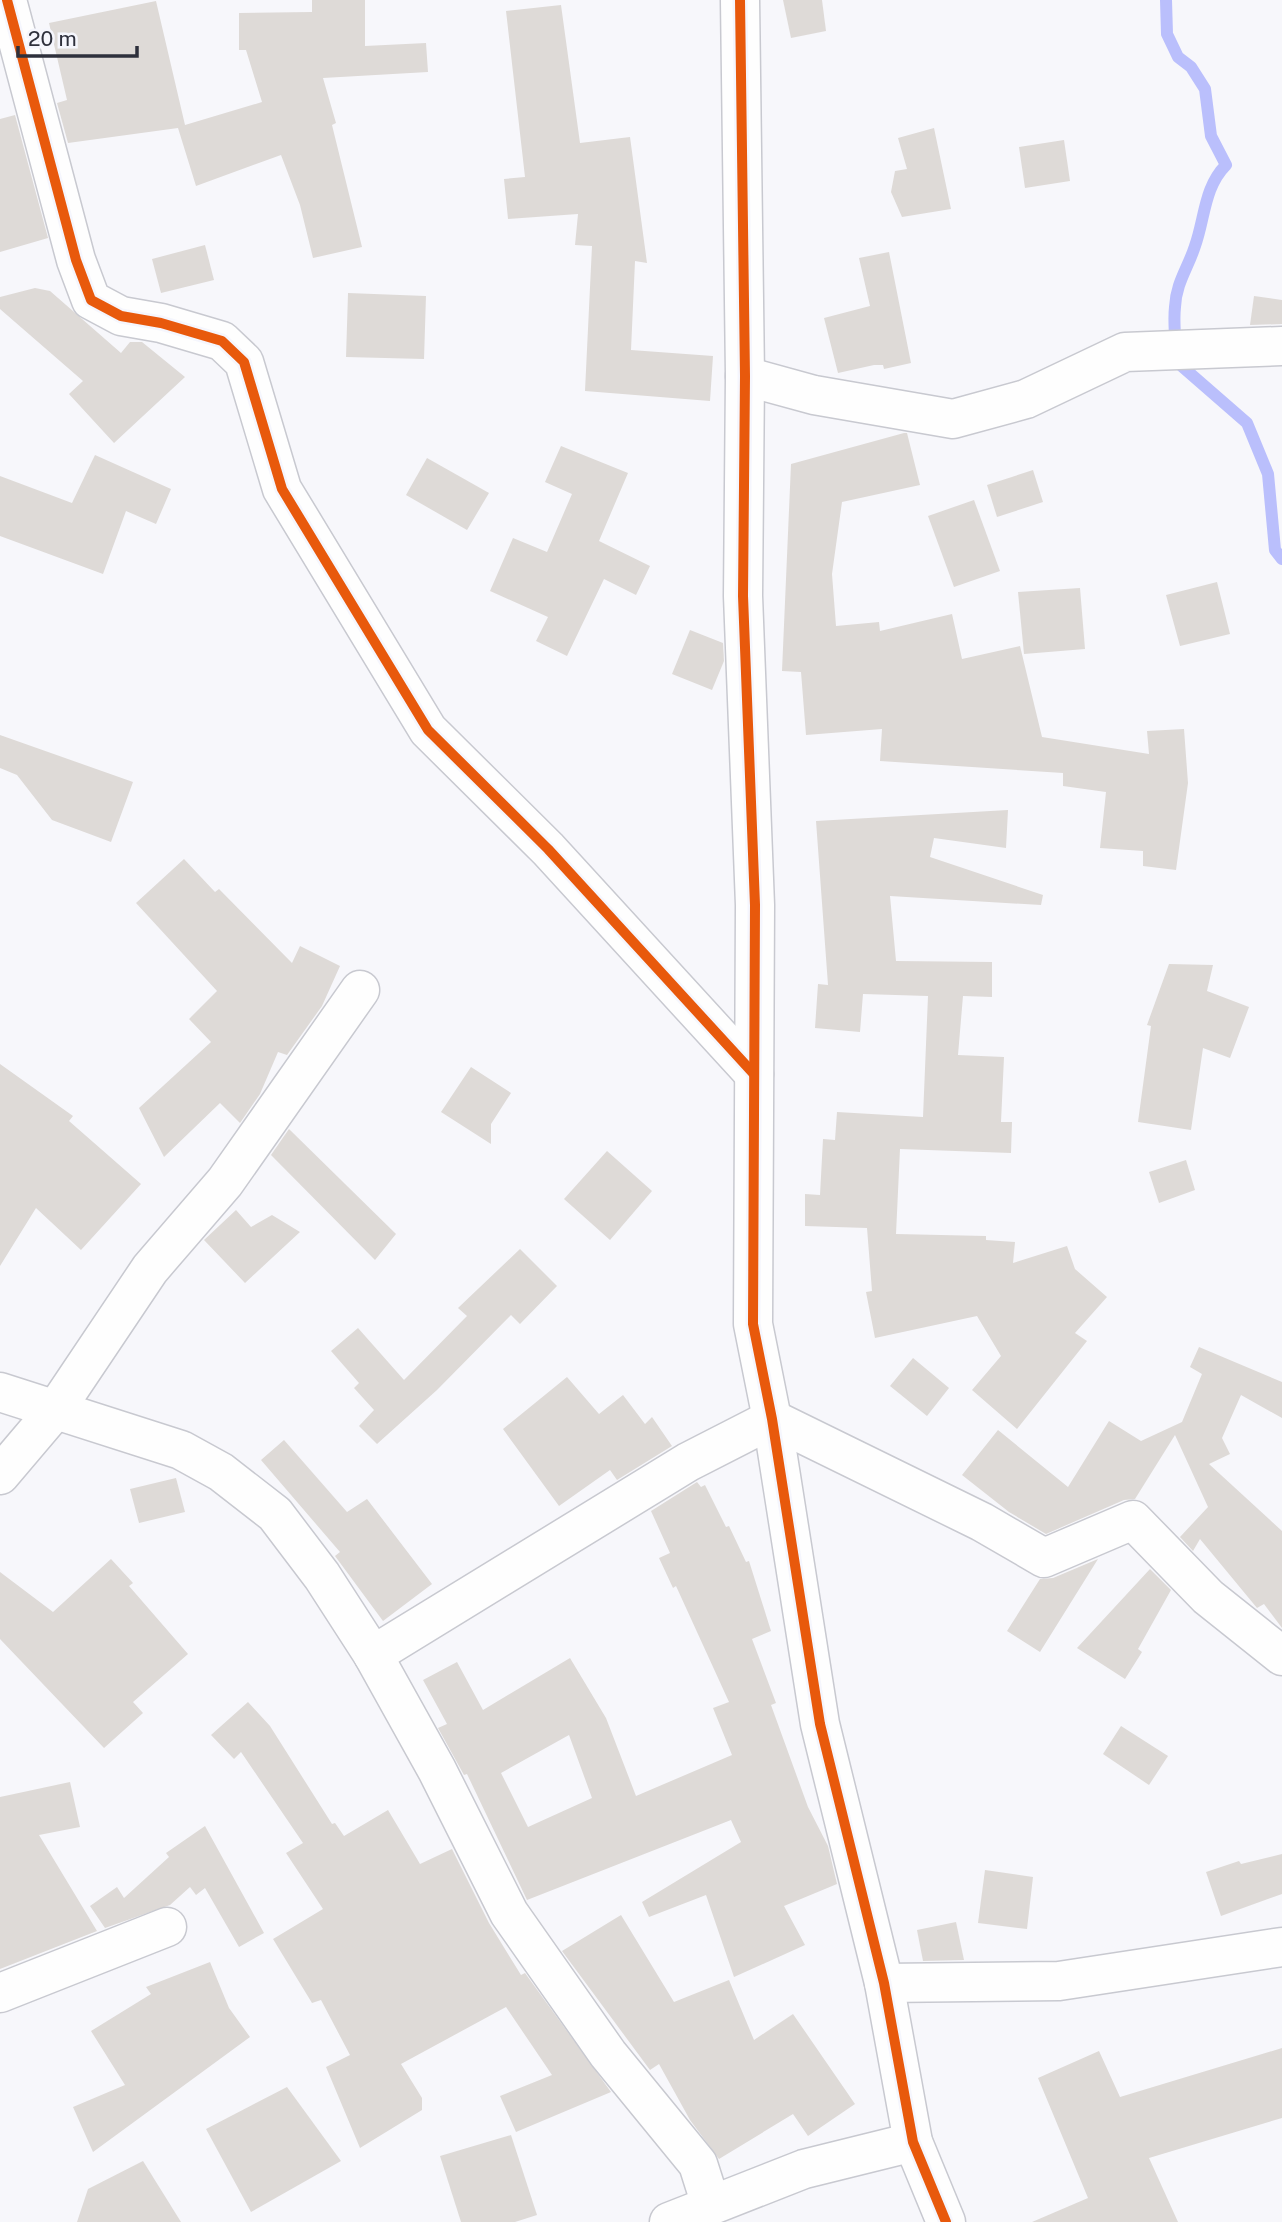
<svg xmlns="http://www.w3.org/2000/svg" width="1282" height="2222" font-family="'Public Sans',sans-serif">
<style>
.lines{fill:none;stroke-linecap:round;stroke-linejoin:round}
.stream{stroke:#babffc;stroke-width:12}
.building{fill:#dedad7;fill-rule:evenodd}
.minor-casing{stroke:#c8c9d0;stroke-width:41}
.minor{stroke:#fefefe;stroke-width:38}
.cycleway-casing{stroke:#f5f6fd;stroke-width:15}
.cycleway{stroke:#e8590c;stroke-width:10}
</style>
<rect width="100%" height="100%" fill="#f7f7fb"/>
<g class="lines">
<path class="stream" d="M1166,0L1167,34L1178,57L1191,67L1205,89L1211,136L1226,165C1204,187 1205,218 1195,246C1188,268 1176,283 1175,307C1173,325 1176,344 1177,362L1247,423L1268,474L1275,550L1282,559"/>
</g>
<g class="building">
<path d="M312,0H365V46L426,43L428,72L323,78L336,123L332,125L362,247L313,258L300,205L281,155L196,186L178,128L68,143L57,103L67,100L49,23L156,1L185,125L262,102L246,50H239V13L312,12Z"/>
<path d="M783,0H822L826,31L791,38Z"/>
<path d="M561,5L580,143L630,137L647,263L635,261L631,350L713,356L710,401L585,391L592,246L575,245L578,214L508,219L504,179L525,177L506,11Z"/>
<path d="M15,115L48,238L0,252V119Z"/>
<path d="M934,128L951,209L902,217L891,192L895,171L907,169L898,138Z"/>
<path d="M1064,140L1070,181L1025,188L1019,147Z"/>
<path d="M205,245L214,280L161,293L152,259Z"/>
<path d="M889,252L911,363L884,369L883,365H874L838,373L824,318L870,306L859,258Z"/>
<path d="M35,288L50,291L121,353L130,342H142L185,377L114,443L69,394L83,381L0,309V297Z"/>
<path d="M348,293L426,296L424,359L346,357Z"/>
<path d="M1254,296L1282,300V324L1250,325Z"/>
<path d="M904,433H907L920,485L842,502L832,574L836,626L879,622L880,631L952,614L962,659L1020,646L1042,737L1149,754L1147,731L1184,729L1188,783L1176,870L1143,866V851L1100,848L1106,792L1063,786V773L880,761L882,729L806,735L801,672L782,671L791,464Z"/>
<path d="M561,446L628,473L599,541L650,566L636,595L604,579L567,656L536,641L548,617L490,591L513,538L547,552L572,494L545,482Z"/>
<path d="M95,455L171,489L156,524L126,511L103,574L0,536V476L72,503Z"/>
<path d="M427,458L489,493L467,530L406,495Z"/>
<path d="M1033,470L1043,502L997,517L987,485Z"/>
<path d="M974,500L1000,571L954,587L928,516Z"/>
<path d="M1217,582L1230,634L1180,646L1166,595Z"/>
<path d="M1080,588L1085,649L1024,654L1018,592Z"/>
<path d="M690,630L723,643L724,661L712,690L672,674Z"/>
<path d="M0,735L133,782L111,842L52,820L17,775L0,768Z"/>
<path d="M1008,810L1006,848L934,838L930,857L1043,895L1041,905L890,896L896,961L992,962V997L963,996L958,1055L1004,1057L1001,1122H1012L1011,1153L900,1149L896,1234L986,1236V1240L1015,1242L1013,1263L1067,1246L1075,1269L1107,1297L1075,1333L1087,1341L1017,1429L972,1390L1001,1356L977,1316L875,1338L866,1292L872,1291L867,1228L805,1226V1194L820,1195L823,1139L835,1140L837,1112L923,1117L928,996L863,994L860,1032L815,1028L818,984L828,985L816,821Z"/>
<path d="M184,859L215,892L219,889L292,963L300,946L340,966L322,1006L287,1055L278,1052L260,1094L240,1123L220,1103L164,1157L139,1108L211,1042L189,1019L217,991L136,903Z"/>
<path d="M1169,964L1213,965L1207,991L1249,1007L1230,1058L1203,1048L1191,1130L1138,1122L1151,1026L1147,1025Z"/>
<path d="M0,1064L73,1116L69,1121L141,1184L81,1250L36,1208L0,1266Z"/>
<path d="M471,1067L511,1093L491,1124V1144L441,1112Z"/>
<path d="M289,1129L396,1234L375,1260L271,1155Z"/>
<path d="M607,1151L652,1191L610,1240L564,1199Z"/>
<path d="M1186,1160L1195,1190L1159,1203L1149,1172Z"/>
<path d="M236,1210L251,1227L272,1215L300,1232L245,1283L204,1240Z"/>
<path d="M520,1249L557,1286L520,1324L511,1315L437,1390L377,1444L359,1426L374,1410L354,1388L359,1383L331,1351L358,1328L404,1380L467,1316L458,1308Z"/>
<path d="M1199,1347L1282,1382V1418L1241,1395L1222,1438L1230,1454L1209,1464L1282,1531V1628L1264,1604L1257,1608L1200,1539L1193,1551L1180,1537L1208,1507L1175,1435L1135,1499L1124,1500L1046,1534L1009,1512L962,1475L998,1430L1068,1487L1109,1421L1141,1441L1182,1422L1202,1374L1190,1367Z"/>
<path d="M913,1358L949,1388L927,1416L890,1386Z"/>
<path d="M567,1377L599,1414L623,1395L645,1424L652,1417L672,1446L617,1480L610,1470L559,1506L503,1429Z"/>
<path d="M284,1440L347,1512L367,1499L432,1584L383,1621L335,1556L340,1552L261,1460Z"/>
<path d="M176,1478L185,1512L139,1523L130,1489Z"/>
<path d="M697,1482L701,1487L705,1485L726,1527L729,1526L746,1562L749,1561L771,1631L752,1639L776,1703L771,1705L808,1807L828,1846L837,1884L784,1906L805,1945L734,1977L706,1895L649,1917L642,1902L741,1842L731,1820L527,1900L467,1774L464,1775L438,1728L447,1724L423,1680L457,1662L483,1710L570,1658L606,1718L636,1796L732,1755L713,1708L729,1702L676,1586L673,1588L659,1558L670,1553L651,1511ZM569,1735L592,1798L528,1827L501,1773Z"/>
<path d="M111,1559L133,1583L129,1586L188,1654L133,1702L143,1713L104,1748L0,1639V1572L53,1612Z"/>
<path d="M1098,1559L1040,1652L1007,1631L1040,1579L1053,1578Z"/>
<path d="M1150,1569L1171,1590L1138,1649L1142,1652L1125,1679L1077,1648Z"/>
<path d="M248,1702L270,1726L332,1824L335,1823L344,1836L388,1810L420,1864L452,1849L489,1923L521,1975L525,1973L611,2092L516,2132L500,2096L552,2075L506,2007L401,2064L422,2098V2110L360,2148L326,2067L350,2055L321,2000L312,2003L273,1939L323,1909L286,1853L303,1843L241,1752L234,1759L211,1735Z"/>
<path d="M1121,1726L1168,1756L1149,1785L1103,1754Z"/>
<path d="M70,1782L80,1827L39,1835L97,1931L0,1969V1797Z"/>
<path d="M205,1826L264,1933L239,1947L205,1888L196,1895L190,1887L170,1905L105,1928L90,1906L117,1887L124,1898L169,1857L166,1853Z"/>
<path d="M1282,1854V1894L1221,1916L1206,1872L1239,1861L1241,1864Z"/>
<path d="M985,1870L1033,1877L1027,1929L978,1923Z"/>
<path d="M621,1915L674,2002L729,1980L754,2040L793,2014L855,2104L808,2136L793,2114L719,2159L690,2120L659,2064L650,2070L562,1951Z"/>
<path d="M956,1922L964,1960L923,1961L917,1930Z"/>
<path d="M210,1962L229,2008L250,2037L93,2152L73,2107L125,2085L91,2031L151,1994L146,1987Z"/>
<path d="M1282,2048V2118L1149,2158L1178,2222H1032L1088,2198L1038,2078L1099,2051L1120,2097Z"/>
<path d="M287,2087L341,2161L251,2212L206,2129Z"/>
<path d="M511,2135L537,2215L515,2222H461L440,2156Z"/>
<path d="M143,2161L181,2222H77L88,2189Z"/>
</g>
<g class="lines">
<g class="minor-casing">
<g id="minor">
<path d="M7,0L76,260L91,300L121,316L161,323L222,341L244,362L282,489L428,730L548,849L754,1074"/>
<path d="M740,0L745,376L743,596L755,905L753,1324L772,1419L820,1724L884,1983L913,2142L946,2222"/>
<path d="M745,376L814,395L953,419L1026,399L1125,352L1282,346"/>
<path d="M0,1392L181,1450L221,1472L275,1514L322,1576L373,1655L437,1770L509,1913L608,2054L698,2164L711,2205"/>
<path d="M0,1475L56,1409L150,1269L225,1182L360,990"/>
<path d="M373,1655L688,1462L772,1419L982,1522L1044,1558L1133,1520L1208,1597L1282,1656"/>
<path d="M884,1983L1059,1981L1282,1947"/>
<path d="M0,1993L167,1927"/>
<path d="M669,2222L804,2169L913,2142"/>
</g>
</g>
<use href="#minor" class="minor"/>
<g class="cycleway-casing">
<g id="cycleway">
<path d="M7,0L76,260L91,300L121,316L161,323L222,341L244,362L282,489L428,730L548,849L754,1074"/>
<path d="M740,0L745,376L743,596L755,905L753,1324L772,1419L820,1724L884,1983L913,2142L946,2222"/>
</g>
</g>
<use href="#cycleway" class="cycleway"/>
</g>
<path d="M18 46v10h119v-10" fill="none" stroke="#2e303c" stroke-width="3.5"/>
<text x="28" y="46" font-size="21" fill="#2e303c" stroke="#f5f6fd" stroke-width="5" paint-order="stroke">20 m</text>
</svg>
